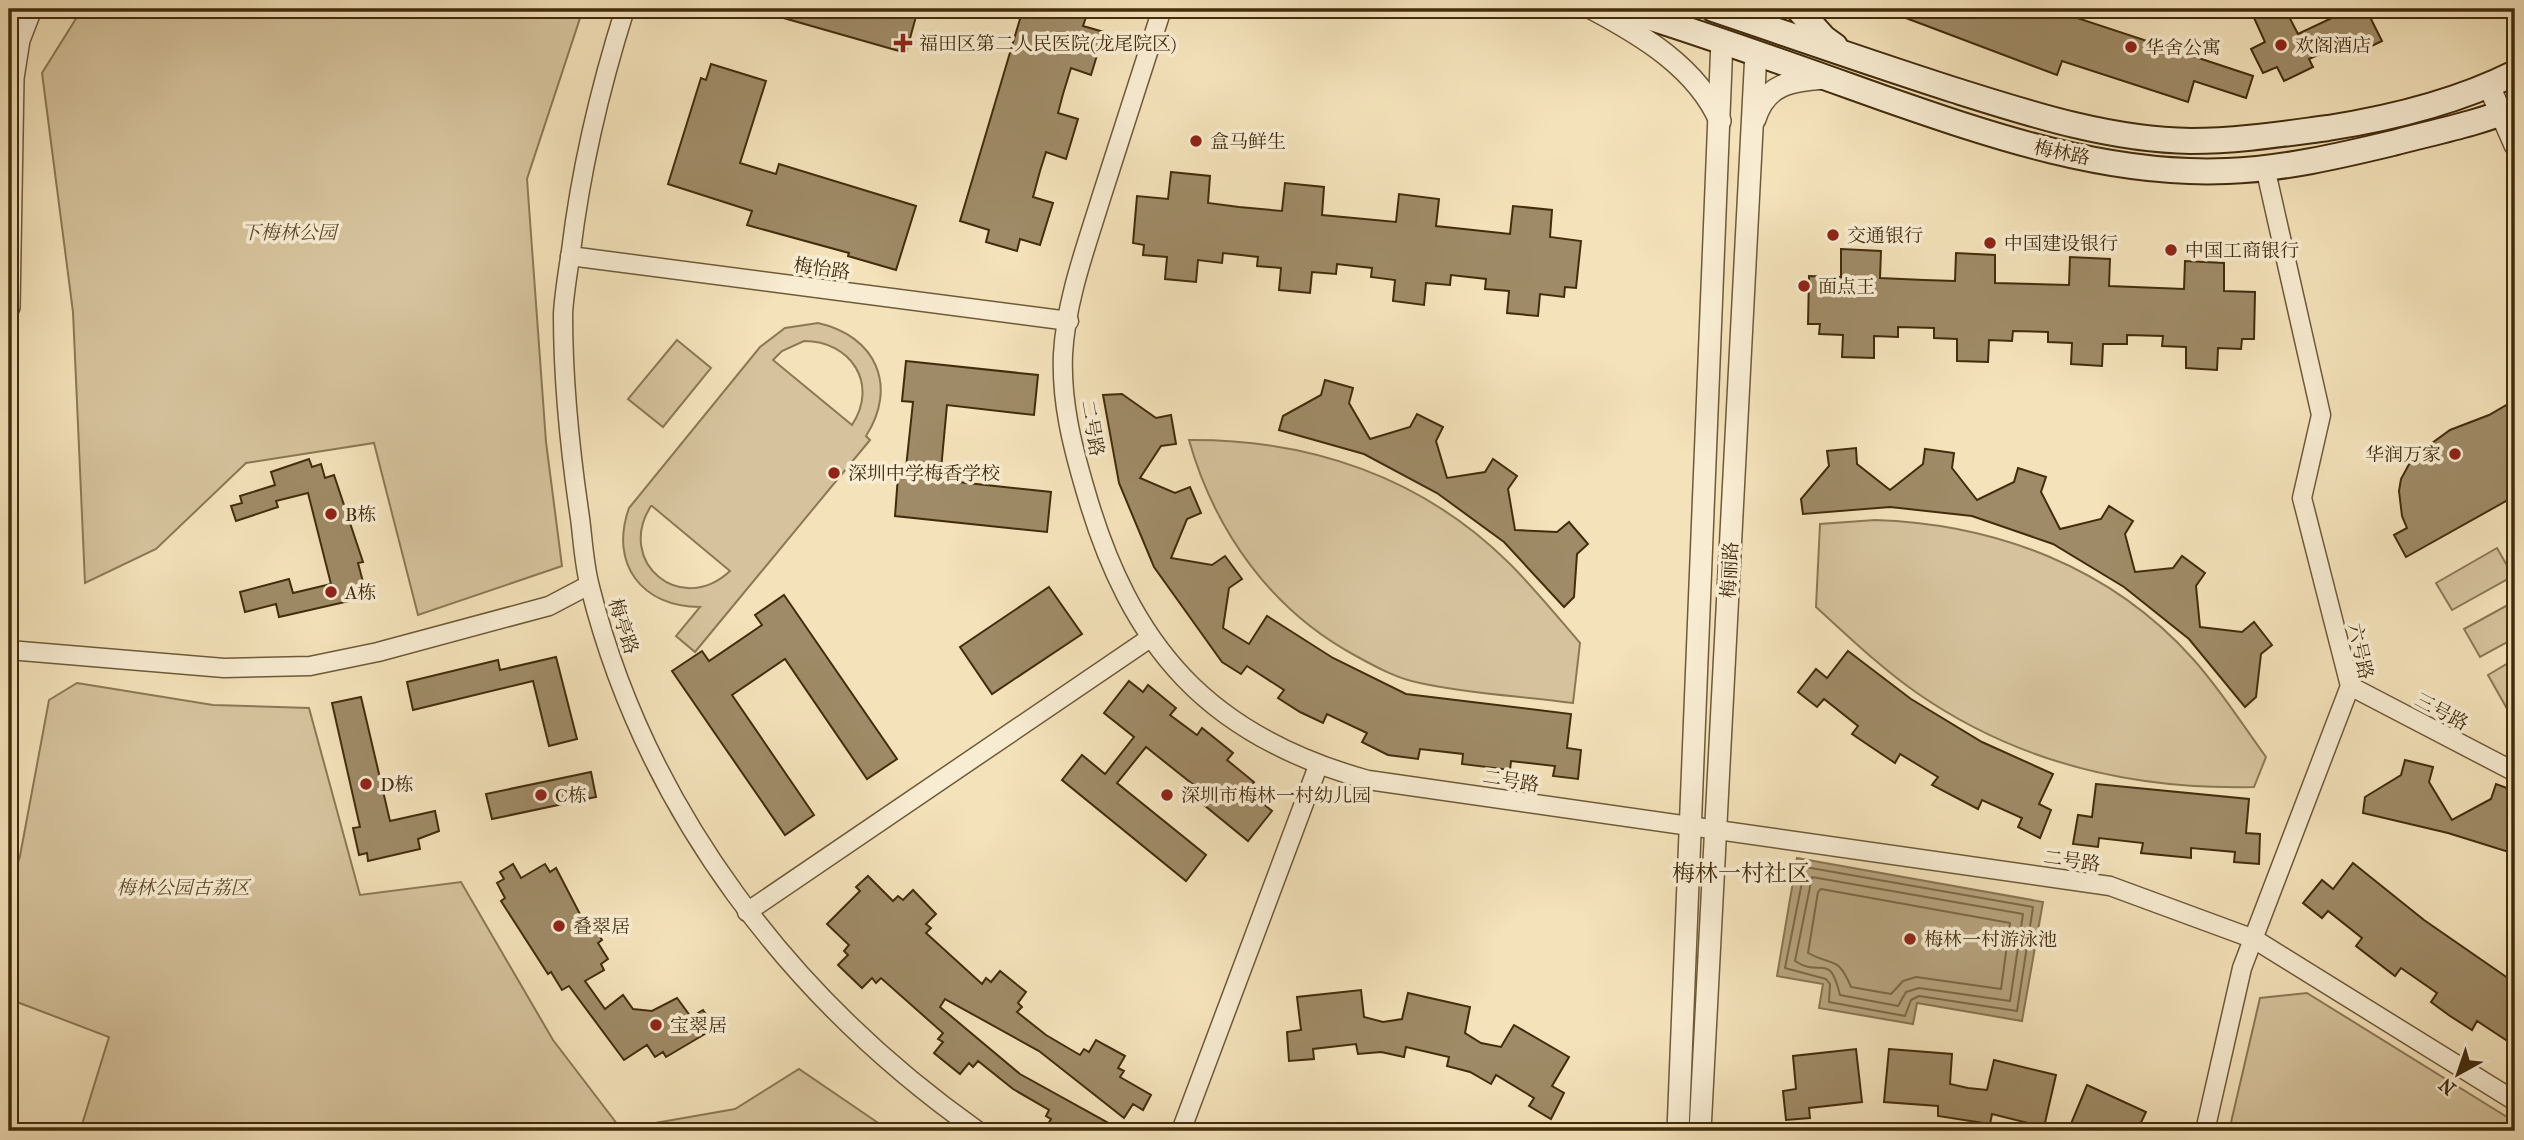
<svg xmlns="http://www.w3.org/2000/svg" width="2524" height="1140" font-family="'IM FELL French Canon','Noto Serif SC',serif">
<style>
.green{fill:#d6c39d;stroke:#8c7855;stroke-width:2;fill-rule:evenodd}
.water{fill:#b7a47f;stroke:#887451;stroke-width:2}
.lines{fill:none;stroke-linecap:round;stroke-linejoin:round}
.shore{stroke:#7c6846;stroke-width:2}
.building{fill:#9f8b67;stroke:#422c0d;stroke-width:2}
.minor-casing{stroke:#6e5a38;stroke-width:21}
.tertiary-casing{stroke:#6e5a38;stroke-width:24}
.secondary-casing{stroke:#422c0d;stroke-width:28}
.minor{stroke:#f8ecd2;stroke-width:18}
.tertiary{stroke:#f8ecd2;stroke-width:21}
.secondary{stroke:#f8ecd2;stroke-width:24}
.poi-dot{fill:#8f2418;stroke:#f8ecd2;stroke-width:2.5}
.labels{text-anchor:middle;stroke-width:7;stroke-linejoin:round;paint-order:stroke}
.poi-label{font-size:19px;fill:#422c0d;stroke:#f8ecd2;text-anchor:start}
.street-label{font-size:19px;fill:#422c0d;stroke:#f8ecd2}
.park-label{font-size:19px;font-style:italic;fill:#604a2a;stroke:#f8ecd2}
.quarter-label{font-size:23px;fill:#422c0d;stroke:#f8ecd2}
</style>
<rect width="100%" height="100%" fill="#f4e2ba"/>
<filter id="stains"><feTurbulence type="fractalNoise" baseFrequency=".00286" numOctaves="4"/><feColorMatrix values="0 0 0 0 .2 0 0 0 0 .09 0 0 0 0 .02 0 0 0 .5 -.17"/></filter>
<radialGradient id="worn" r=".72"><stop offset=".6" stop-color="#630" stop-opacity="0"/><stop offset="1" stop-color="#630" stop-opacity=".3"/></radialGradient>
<g class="green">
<path d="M82,9H583L527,179L546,442L562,566L418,615L374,443L246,463L156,549L85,583L73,312L42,73Z"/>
<path d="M818,323C876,336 898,386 866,436L870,440L695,652L676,636L700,607C642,607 609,564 629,508L760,347L785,328ZM804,341C851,341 879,384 852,425L773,360L782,351ZM651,506H652L730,571C681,617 615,562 651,506Z"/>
<path d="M677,340L711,368L663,427L628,399Z"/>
<path d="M1189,440C1310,439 1422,477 1509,563C1534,588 1557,616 1580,643L1573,703C1522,696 1469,694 1420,683C1398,679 1376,667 1356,656C1272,611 1215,532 1189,440Z"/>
<path d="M1875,520C1996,524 2111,567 2193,659C2220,689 2242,724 2266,757L2254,787C2133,790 2018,763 1917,693C1881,668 1849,637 1816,607L1820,524Z"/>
<path d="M2497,548L2513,576L2452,610L2436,583Z"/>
<path d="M2515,601V638L2480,657L2464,629Z"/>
<path d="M2515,659V711L2510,714L2488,675Z"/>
<path d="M77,683L213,705L309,708L360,895L461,882L553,1040L621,1129L735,1109L799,1069L890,1131H80L109,1037L9,999V890L20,856L49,700Z"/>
<path d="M2307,993L2515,1122V1131H2229L2260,998Z"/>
<path d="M1870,1124L1967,1131H1791Z"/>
</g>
<path class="water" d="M1797,858L2043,902L2022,1021L1917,1003L1913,1024L1819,1008L1823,984L1777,976Z"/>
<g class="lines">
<g class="shore">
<path d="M1805,867L2033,907L2017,1011L1919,996L1911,1000L1905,1016L1829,1002L1830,984L1826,979L1785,968Z"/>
<path d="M1812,877L2023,914L2010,1001L1919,988L1906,992L1898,1006L1840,995C1829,950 1822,979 1795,961Z"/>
<path d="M1821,889L2010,923L2001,989L1916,977L1903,981L1891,994L1851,987C1838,955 1833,967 1808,953L1818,892Z"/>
</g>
</g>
<g class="building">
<path d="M767,9H918L906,53L766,13Z"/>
<path d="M1023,9L1053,17L1055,9H1070L1087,14L1083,26L1104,32L1091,75L1071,68L1063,94L1058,113L1078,119L1066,159L1046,152L1040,171L1033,197L1053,203L1040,245L1020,239L1017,251L986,242L989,230L960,221Z"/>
<path d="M1882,9H2081L2077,18L2253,76L2246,98L2194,81L2188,102L2062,61L2057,75Z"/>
<path d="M2250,9H2285L2298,34L2334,17L2330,9H2366L2382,41L2353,55L2346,42L2309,59L2313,67L2284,81L2277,67L2263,73L2251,49L2265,42Z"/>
<path d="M711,64L766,81L740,163L776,174L779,164L916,206L896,270L848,256L849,253L747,225L752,211L668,184L701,78L706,80Z"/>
<path d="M1171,172L1210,176L1208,203L1239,207L1282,211L1285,183L1324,187L1322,215L1396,222L1399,194L1439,199L1436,226L1510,234L1513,206L1552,210L1550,237L1581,241L1576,288L1565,287L1564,297L1540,294L1538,316L1507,313L1509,291L1485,289L1486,279L1451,275L1450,285L1426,283L1424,305L1393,301L1395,280L1371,277L1372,268L1354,266L1337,264L1336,274L1312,272L1310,293L1279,290L1281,268L1257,266L1258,257L1241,255L1223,253L1222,263L1198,260L1196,282L1165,279L1167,257L1143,255L1144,245L1133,243L1137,196L1168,199Z"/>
<path d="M1841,249L1881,251L1880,278L1924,280L1955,281L1956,253L1995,255V283L2069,285L2070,257L2110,259L2109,286L2184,289L2185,261L2224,263V291L2255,292L2254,339H2242L2241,349L2218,348L2217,370L2186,368V347L2162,346L2163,336L2127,335V344H2103L2102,366L2071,364L2072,343L2048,342V332L2013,331L2012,341L1989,340L1988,362L1957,361V339L1934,338V328L1898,327V337L1874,336V358L1842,357L1843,335L1819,334L1820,324H1808L1809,276L1841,277Z"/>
<path d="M906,361L1038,375L1034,415L947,405L940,480L1051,492L1047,532L895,516L898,476L905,477L913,402L902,401Z"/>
<path d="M1325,380L1353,388L1349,403L1370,439L1410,427L1417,414L1443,427L1436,441L1447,478L1485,472L1493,459L1517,476L1508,489L1515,530L1557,532L1569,522L1588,544L1577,554L1574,597L1564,607L1504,542L1437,493L1364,454L1279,430L1283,416L1321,395Z"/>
<path d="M1122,394L1156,418L1171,415L1176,444L1161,446L1140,478L1175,493L1190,487L1201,513L1187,519L1171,558L1212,565L1225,556L1242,579L1229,588L1223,628L1249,644L1267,616L1333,658L1406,694L1571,714L1567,748L1581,750L1578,779L1553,776L1555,766L1511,761L1510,770L1462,764L1463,754L1420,749L1418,759L1388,755L1362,742L1367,733L1327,714L1323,723L1300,712L1278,698L1284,690L1247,666L1241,674L1222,662L1154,567L1119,483L1103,395Z"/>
<path d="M2515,400V496L2406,557L2394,535L2407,528L2402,516L2399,491L2401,479L2413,457L2450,430L2489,415Z"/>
<path d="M1856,448L1857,464L1890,490L1923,464L1925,449L1954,453L1952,468L1977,500L2014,482L2018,468L2046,477L2041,492L2060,529L2101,519L2109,506L2133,521L2125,534L2135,572L2173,568L2182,556L2205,573L2196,586L2200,627L2242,632L2254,622L2272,645L2261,654L2256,697L2245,707L2189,639L2124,587L2053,544L1972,516L1890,507L1803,514L1801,499L1829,466L1827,451Z"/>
<path d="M309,459L312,467L321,464L325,478L334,475L363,562L358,563L367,597L279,617L276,604L245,612L240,592L289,579L293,593L331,584L308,493L276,501L278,507L236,521L231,506L242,503L240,496L275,485L271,472Z"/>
<path d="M1049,587L1082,634L992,694L960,647Z"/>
<path d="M784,595L897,759L867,779L785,659L732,695L814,815L785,835L672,671L702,651L709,661L762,625L755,615Z"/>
<path d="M1848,651L1911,699L1982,742L2053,774L2039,804L2051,810L2040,838L2018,827L2022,818L1982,800L1978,809L1932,785L1938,777L1900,754L1895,763L1852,734L1858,726L1824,699L1817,707L1798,692L1816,669L1827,678Z"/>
<path d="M556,657L577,739L549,746L533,681L413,710L407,682L498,660L500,670Z"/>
<path d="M1129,681L1143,692L1148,685L1176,708L1170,715L1197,735L1202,728L1233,753L1227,760L1254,782L1247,790L1272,811L1248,841L1204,805L1210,798L1146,747L1117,783L1206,855L1186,881L1062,780L1082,755L1105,774L1134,737L1104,713Z"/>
<path d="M361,697L390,821L435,811L439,831L418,839L420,849L368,861L367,853L359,855L353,828L360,827L332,703Z"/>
<path d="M2405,760L2433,767L2429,782L2452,820L2491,799L2496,784L2515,791V854L2448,833L2363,813L2365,797L2401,775Z"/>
<path d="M591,772L596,797L492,819L486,794Z"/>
<path d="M2096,784L2249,799L2246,833L2260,834L2259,864L2234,862L2235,852L2191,848V858L2141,853L2143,843L2099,838L2098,847L2073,844L2078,815L2092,817Z"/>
<path d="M2353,863L2424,920L2515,983V1046L2477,1021L2472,1030L2450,1016L2431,1002L2437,993L2401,968L2395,976L2356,946L2362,938L2328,911L2322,918L2303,903L2322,880L2333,889Z"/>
<path d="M513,864L521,878L545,864L550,872L556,868L583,920L588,916L602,940L598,943L608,959L601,964L604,970L585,981L605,1009L623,995L633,1009L652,1011L677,998L691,1017L703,1010L715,1028L666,1057L663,1052L655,1057L647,1045L624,1060L569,986L562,990L551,972L548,974L501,901L505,898L497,883L504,879L500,872Z"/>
<path d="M868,876L893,901L898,896L903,900L913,890L936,914L926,924L931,928L926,933L982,984L986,978L991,982L1000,971L1026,992L1018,1003L1022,1007L1017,1012L1046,1035L1080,1055L1084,1049L1089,1052L1096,1040L1125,1056L1118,1068L1124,1071L1120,1077L1151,1095L1143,1110L1133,1104L1124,1118L1039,1051L945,999L940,1007L1020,1074L1123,1131H1044L1051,1119L1046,1116L1049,1110L1013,1089L978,1061L973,1067L969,1063L960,1074L934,1053L943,1042L938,1039L943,1033L881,978L876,983L872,978L862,988L838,965L848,955L844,951L849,945L827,924L860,891L856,887Z"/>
<path d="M1361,990L1364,1017L1383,1022L1402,1019L1408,993L1470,1007L1465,1033L1481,1043L1501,1047L1514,1025L1569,1057L1552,1086L1564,1093L1551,1119L1529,1106L1534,1098L1496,1075L1491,1084L1470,1072L1447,1066L1449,1057L1406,1047L1404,1057L1381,1052L1358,1054L1356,1044L1313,1049L1314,1059L1289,1061L1287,1032L1301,1030L1297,997Z"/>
<path d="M1856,1049L1862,1102L1809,1108L1810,1118L1786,1120L1783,1091L1796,1089L1793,1056Z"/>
<path d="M1889,1049L1952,1054L1950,1084L1968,1088L1987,1090L1994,1060L2056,1075L2044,1127L1992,1114L1990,1124L1938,1116V1106L1884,1102Z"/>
<path d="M2087,1085L2146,1112L2137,1131H2068Z"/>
</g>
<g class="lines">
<g class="minor-casing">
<g id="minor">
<path d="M625,9C600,88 581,168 571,251C568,272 564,294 563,314C563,383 570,451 580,518C583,541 584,565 590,587C646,811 792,1000 978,1131"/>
<path d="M1162,9C1142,71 1122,133 1102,195C1086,247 1066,300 1063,354C1061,401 1072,445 1085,489C1130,647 1208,736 1368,780L2110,886L2254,939L2515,1101"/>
<path d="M570,256L1069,321"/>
<path d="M9,650L224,668L310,666L378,652L549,606L589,585"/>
<path d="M2350,686L2515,772"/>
<path d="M747,912L1150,638"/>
<path d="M1181,1131L1318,766"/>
<path d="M2205,1131L2242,968L2350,686L2302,498L2321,415L2265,167"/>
</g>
</g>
<g class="tertiary-casing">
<g id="tertiary">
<path d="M1593,9C1642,35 1697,68 1720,121"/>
<path d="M9,13L11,9"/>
<path d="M2489,86L2515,145"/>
<path d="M1755,119C1766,83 1792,81 1825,78"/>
<path d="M9,307L13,78L19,40L31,9"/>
<path d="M1678,1131L1722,40"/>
<path d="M1700,1131L1756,52"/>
</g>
</g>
<g class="secondary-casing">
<g id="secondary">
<path d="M1623,9C1711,36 1796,67 1883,98C1992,136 2109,176 2227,171C2283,169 2339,156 2393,143C2434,132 2476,124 2515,108"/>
<path d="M1713,9C1793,36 1873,64 1954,90C2030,114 2110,140 2191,141C2237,141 2282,134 2328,128C2392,118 2457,102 2515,73"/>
<path d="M1798,9L1824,38L1835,46"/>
</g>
</g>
<use href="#minor" class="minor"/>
<use href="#tertiary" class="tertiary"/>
<use href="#secondary" class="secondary"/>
</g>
<g class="poi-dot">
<path d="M899.5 32.5h7v7h7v7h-7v7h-7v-7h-7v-7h7z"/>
<circle cx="2281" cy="45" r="7"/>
<circle cx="2131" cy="47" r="7"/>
<circle cx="1196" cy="141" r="7"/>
<circle cx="1833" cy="235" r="7"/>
<circle cx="1990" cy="243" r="7"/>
<circle cx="2171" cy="250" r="7"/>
<circle cx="1804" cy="286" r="7"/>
<circle cx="2455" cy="454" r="7"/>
<circle cx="834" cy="473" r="7"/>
<circle cx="331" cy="514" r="7"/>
<circle cx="331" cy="592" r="7"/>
<circle cx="366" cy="784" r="7"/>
<circle cx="541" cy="795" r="7"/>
<circle cx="1167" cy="795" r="7"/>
<circle cx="559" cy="926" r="7"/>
<circle cx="1910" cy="939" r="7"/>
<circle cx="656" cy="1025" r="7"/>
</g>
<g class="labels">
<g class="poi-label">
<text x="919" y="50">福田区第二人民医院(龙尾院区)</text>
<text x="2295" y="52">欢阁酒店</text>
<text x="2145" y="54">华舍公寓</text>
<text x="1210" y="148">盒马鲜生</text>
<text x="1847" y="242">交通银行</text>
<text x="2004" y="250">中国建设银行</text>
<text x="2185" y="257">中国工商银行</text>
<text x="1818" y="293">面点王</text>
<text x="2441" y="461" text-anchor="end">华润万家</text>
<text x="848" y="480">深圳中学梅香学校</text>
<text x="345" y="521">B栋</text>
<text x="345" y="599">A栋</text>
<text x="380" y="791">D栋</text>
<text x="555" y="802">C栋</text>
<text x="1181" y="802">深圳市梅林一村幼儿园</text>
<text x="573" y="933">叠翠居</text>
<text x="1924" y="946">梅林一村游泳池</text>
<text x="670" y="1032">宝翠居</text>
</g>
<g class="street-label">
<text transform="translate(2062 152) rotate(12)" y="7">梅林路</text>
<text transform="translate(822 268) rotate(8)" y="7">梅怡路</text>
<text transform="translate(1093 428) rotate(80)" y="7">二号路</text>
<text transform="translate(1729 570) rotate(-87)" y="7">梅丽路</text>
<text transform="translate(624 626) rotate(72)" y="7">梅亭路</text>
<text transform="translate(2361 651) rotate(78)" y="7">六号路</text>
<text transform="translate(2442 711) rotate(28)" y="7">三号路</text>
<text transform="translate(1511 780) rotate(9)" y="7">二号路</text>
<text transform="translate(2072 860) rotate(8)" y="7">二号路</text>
</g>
<g class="park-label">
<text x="289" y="239">下梅林公园</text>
<text x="183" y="894">梅林公园古荔区</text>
</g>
<g class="quarter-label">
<text x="1741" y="881">梅林一村社区</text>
</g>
</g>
<rect width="2524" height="1140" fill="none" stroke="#f4e2ba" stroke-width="35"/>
<rect x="10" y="10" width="2503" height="1119" fill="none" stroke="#422c0d" stroke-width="3.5"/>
<rect x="18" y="18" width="2489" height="1105" fill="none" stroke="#422c0d" stroke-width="2"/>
<g transform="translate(2458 1074) rotate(220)" stroke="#f8ecd2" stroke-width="5" paint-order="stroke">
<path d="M0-5L12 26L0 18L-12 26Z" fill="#422c0d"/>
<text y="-10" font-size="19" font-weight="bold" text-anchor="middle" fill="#422c0d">N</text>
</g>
<rect width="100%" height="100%" filter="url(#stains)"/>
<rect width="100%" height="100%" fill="url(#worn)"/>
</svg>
